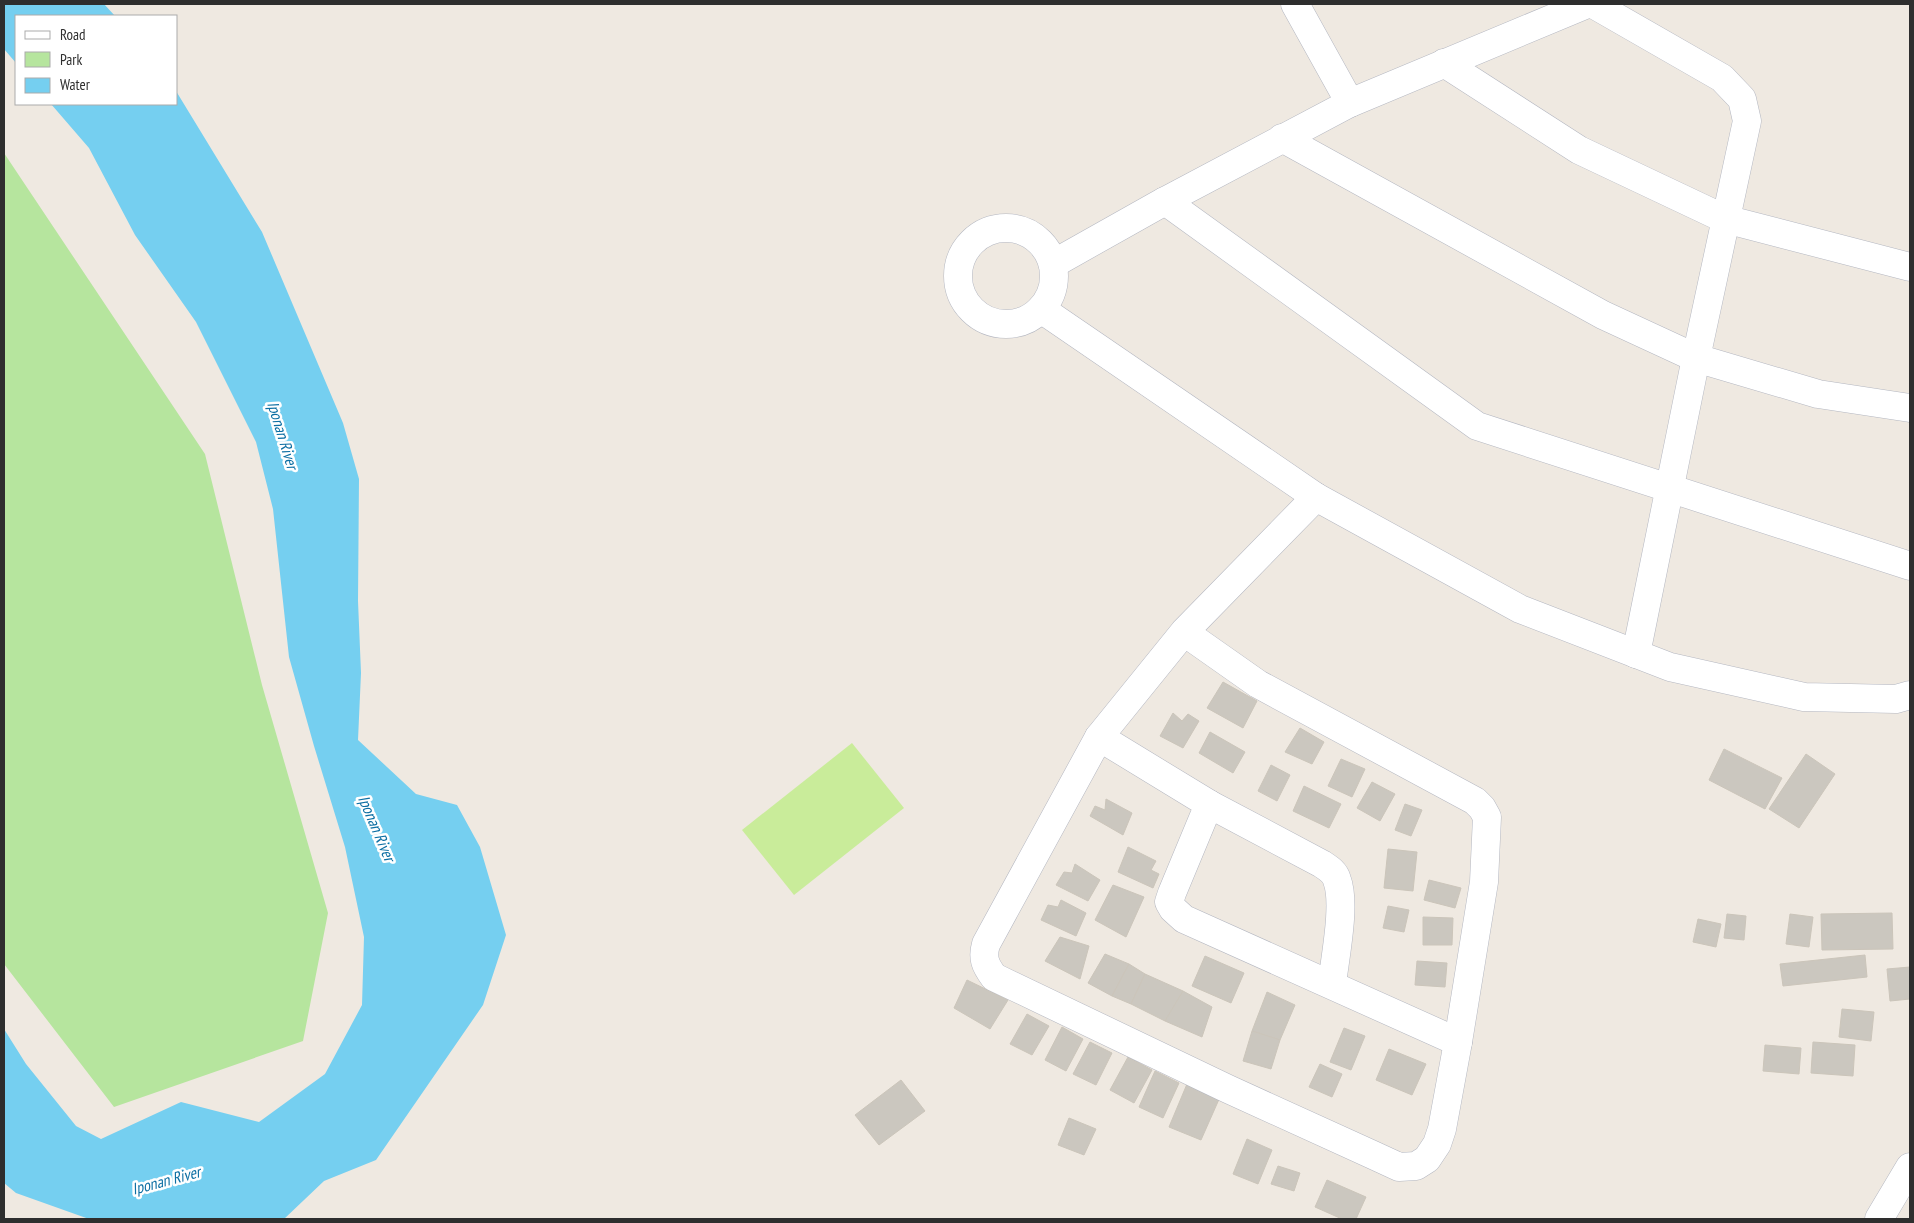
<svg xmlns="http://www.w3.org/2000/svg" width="1914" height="1223" font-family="'PT Sans Narrow',sans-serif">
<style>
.green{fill:#b6e59e}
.pitch{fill:#c9ec9a}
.water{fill:#75cff0}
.building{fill:#cbc7bf;stroke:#cbc5ba}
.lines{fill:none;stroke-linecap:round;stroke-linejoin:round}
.street-casing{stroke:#b4b7c1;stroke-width:29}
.secondary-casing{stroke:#b4b7c1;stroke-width:29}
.street{stroke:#fff;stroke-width:28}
.secondary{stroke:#fff;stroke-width:28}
.labels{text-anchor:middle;stroke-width:5;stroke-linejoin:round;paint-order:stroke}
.water-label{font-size:16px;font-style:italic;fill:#0d6fa3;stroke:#fff}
</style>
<rect width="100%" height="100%" fill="#efe9e1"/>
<path class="green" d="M4,153L205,454L262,685L328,913L303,1041L114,1107L4,964Z"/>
<path class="pitch" d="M852,743L904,808L794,895L742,830Z"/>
<g class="water">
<path d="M4,4H104L115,16H16V63L4,49Z"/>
<path d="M176,91L262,232L343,423L359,479L358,601L361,673L358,740L416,794L457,805L480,847L506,935L483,1005L376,1160L324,1181L284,1219H89L16,1193L4,1183V1029L26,1064L76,1126L101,1139L181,1102L259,1122L325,1074L362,1005L364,937L345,847L314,746L289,657L273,509L256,442L196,322L135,235L89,148L51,104H176Z"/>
</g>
<g class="building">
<path d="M1223,682L1257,701L1243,728L1207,708Z"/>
<path d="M1173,713L1182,721L1188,714L1199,721L1183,748L1160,736Z"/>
<path d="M1300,728L1324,742L1312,764L1285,752Z"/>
<path d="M1210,732L1245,752L1233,773L1199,753Z"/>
<path d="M1724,749L1782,778L1765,809L1709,780Z"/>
<path d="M1806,754L1835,774L1799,828L1769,809Z"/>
<path d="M1341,759L1365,769L1352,797L1328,786Z"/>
<path d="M1271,765L1290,775L1277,801L1258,791Z"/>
<path d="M1372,782L1395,794L1380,821L1357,808Z"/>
<path d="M1304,786L1341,804L1329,828L1293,811Z"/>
<path d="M1106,799L1132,813L1123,835L1090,816L1095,806L1105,810Z"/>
<path d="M1405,804L1422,810L1411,836L1395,830Z"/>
<path d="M1128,847L1156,861L1151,870L1159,874L1153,888L1118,872Z"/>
<path d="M1388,849L1417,852L1413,891L1384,888Z"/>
<path d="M1075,864L1100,880L1088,901L1056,885L1064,872L1072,873Z"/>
<path d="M1429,880L1461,888L1455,908L1424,900Z"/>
<path d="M1113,885L1144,897L1126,937L1095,920Z"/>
<path d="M1061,900L1086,913L1076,936L1041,920L1048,905L1058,907Z"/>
<path d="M1388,906L1409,910L1404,932L1383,928Z"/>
<path d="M1892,913L1893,949L1822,950L1821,914Z"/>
<path d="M1727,914L1746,916L1744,940L1724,938Z"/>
<path d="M1790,914L1813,917L1809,947L1786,944Z"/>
<path d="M1423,917L1453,918L1452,945H1423Z"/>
<path d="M1698,919L1721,924L1716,947L1693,942Z"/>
<path d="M1060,937L1089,946L1080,979L1045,961Z"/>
<path d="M1105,954L1129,964L1112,996L1088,983Z"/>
<path d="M1865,955L1867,977L1783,986L1780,964Z"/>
<path d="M1205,956L1244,973L1231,1003L1192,986Z"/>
<path d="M1417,961L1447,963L1445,987L1415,985Z"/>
<path d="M1129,964L1145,974L1131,1004L1112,996Z"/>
<path d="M1910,967V999L1890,1001L1887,969Z"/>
<path d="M1145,974L1183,991L1165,1021L1131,1004Z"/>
<path d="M967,980L1008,1000L990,1029L954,1008Z"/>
<path d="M1183,991L1212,1007L1202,1037L1165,1021Z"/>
<path d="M1267,992L1295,1005L1280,1040L1252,1031Z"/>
<path d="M1842,1009L1874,1012L1871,1041L1839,1037Z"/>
<path d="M1027,1014L1049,1026L1032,1055L1010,1044Z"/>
<path d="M1062,1027L1083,1039L1066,1071L1045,1060Z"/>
<path d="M1344,1028L1365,1036L1351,1070L1330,1062Z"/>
<path d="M1252,1031L1280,1040L1271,1069L1243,1061Z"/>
<path d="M1090,1042L1112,1053L1096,1085L1073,1074Z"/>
<path d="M1813,1042L1855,1045L1853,1076L1811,1073Z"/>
<path d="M1765,1045L1801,1048L1799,1074L1763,1071Z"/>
<path d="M1389,1049L1426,1064L1412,1095L1376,1080Z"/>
<path d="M1128,1057L1152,1070L1134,1103L1110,1090Z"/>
<path d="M1320,1064L1342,1074L1332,1097L1309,1087Z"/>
<path d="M1155,1071L1179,1083L1163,1118L1139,1107Z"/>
<path d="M901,1080L925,1111L879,1145L855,1115Z"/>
<path d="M1187,1084L1220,1097L1201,1140L1169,1127Z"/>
<path d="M1069,1118L1096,1129L1084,1155L1058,1145Z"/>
<path d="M1247,1139L1272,1150L1258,1184L1233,1174Z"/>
<path d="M1278,1166L1300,1173L1294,1191L1271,1184Z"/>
<path d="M1327,1180L1366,1197L1356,1219H1342L1315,1207Z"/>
</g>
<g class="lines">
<g class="street-casing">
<g id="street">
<path d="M1295,4L1350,103"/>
<path d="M1593,4L1722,78L1742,99L1747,121L1696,358L1636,654"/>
<path d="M1444,63L1579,150L1725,219L1910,267"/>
<path d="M1282,138L1603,315L1696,358L1818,394L1910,408"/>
<path d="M1165,201L1477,426L1910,566"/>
<circle cx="1006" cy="276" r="48"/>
<path d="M1053,264L1165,201L1350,103L1587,4"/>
<path d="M1041,309L1316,497L1520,609L1670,667L1804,697L1896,699L1910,695"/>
<path d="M1184,632L1258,684L1475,801L1482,808L1487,817L1484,882L1458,1042L1442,1129L1437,1144L1427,1159L1416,1166L1399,1167L1373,1155L1228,1089L994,977C985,965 982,958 986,944L1099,737L1184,632L1316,497"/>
<path d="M1099,737L1209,804L1172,893L1169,902L1173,909L1184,919L1458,1042"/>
<path d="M1209,804L1322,864C1328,868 1335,872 1337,880C1346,904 1335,957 1332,984"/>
</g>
</g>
<g class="secondary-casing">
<path id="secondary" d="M1879,1219L1910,1167"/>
</g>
<use href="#street" class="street"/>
<use href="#secondary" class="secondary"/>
</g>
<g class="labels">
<g class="water-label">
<text transform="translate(283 435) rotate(73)" y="6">Iponan River</text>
<text transform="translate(377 828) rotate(67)" y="6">Iponan River</text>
<text transform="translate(166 1180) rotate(-15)" y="6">Iponan River</text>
</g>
</g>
<rect width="1914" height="1223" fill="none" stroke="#2e2e2e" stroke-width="10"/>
<rect x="15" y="15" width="162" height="90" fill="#ffffff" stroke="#ababab"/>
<rect x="25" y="31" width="25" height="8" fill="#ffffff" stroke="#ababab"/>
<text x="60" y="40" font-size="15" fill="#2e2e2e">Road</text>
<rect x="25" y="52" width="25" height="15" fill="#b6e59e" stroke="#ababab"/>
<text x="60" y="65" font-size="15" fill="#2e2e2e">Park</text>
<rect x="25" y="78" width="25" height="15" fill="#75cff0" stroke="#ababab"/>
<text x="60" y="90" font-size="15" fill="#2e2e2e">Water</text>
</svg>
